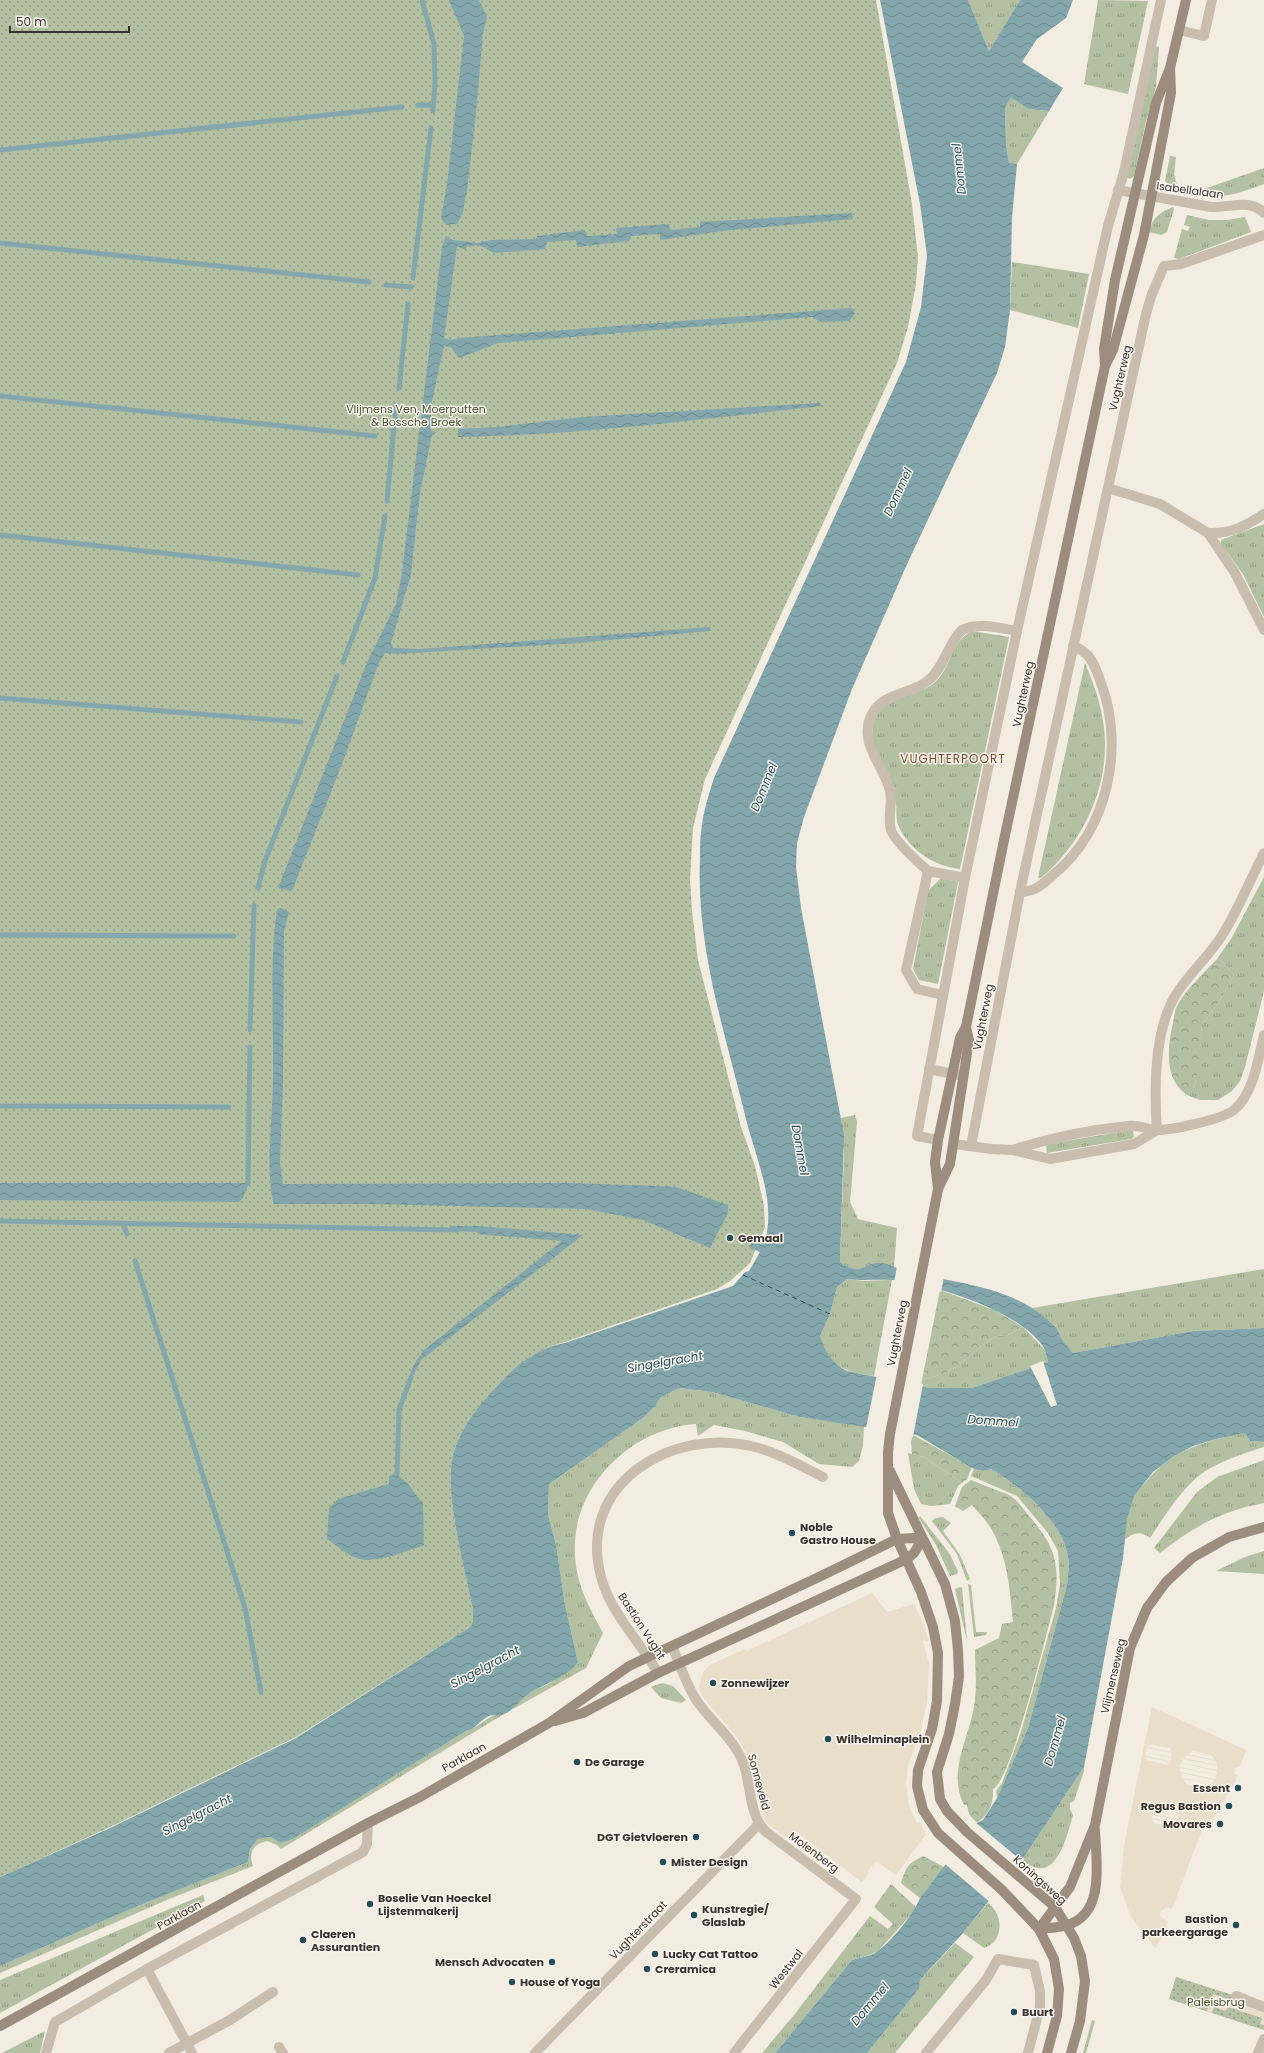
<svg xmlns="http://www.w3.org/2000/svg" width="1264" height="2053" font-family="Poppins,sans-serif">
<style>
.grass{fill:url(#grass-tufts)}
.forest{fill:url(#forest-crowns)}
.park{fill:url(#park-dots)}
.plaza{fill:#e8deca;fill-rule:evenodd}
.water{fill:url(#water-waves);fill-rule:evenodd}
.pier{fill:#f2ece1}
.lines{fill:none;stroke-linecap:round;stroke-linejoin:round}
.stream{stroke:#83a7ac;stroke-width:5}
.ferry{stroke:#244e57;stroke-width:1;stroke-dasharray:5 4;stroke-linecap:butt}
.street{stroke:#c9bdae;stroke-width:10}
.secondary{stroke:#9d8d7f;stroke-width:10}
.poi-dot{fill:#244e57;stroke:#f9f5ee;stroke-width:1.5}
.labels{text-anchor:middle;stroke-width:3;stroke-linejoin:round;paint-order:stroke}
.street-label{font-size:11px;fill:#38312c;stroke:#f9f5ee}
.park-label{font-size:11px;fill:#445531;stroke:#f9f5ee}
.poi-label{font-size:11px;font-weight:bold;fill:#38312c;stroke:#f9f5ee;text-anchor:start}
.water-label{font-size:12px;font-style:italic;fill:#244e57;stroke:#f9f5ee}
.neighbourhood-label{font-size:12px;letter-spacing:1px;fill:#80482c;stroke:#f9f5ee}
</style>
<defs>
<pattern id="grass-tufts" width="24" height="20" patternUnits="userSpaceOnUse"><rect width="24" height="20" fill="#b3c0a2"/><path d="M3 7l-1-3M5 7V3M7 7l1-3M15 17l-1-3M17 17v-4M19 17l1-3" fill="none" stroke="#939d84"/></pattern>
<pattern id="forest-crowns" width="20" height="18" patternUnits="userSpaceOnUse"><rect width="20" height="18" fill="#b3c0a2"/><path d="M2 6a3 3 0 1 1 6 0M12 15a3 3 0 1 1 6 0" fill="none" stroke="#939d84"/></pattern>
<pattern id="park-dots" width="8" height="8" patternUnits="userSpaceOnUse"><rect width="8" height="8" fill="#b3c0a2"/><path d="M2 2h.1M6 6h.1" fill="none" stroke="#939d84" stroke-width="1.8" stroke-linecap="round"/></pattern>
<pattern id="water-waves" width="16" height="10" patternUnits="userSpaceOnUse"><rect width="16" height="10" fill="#83a7ac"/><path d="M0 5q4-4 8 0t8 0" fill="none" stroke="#6c898c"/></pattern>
</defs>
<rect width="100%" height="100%" fill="#f2ece1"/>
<g class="grass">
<path d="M968,0H1020L989,51Z"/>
<path d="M1098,0L1148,1L1128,94L1084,84Z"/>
<path d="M1154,46L1159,47L1156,87L1146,121L1134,176L1130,179L1127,177Z"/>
<path d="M1011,96L1028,109L1049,111L1017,164L1009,163L1006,145L1005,108Z"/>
<path d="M1170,156L1176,157L1174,174L1178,190L1176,191L1165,181Z"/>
<path d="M1264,168V184C1247,190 1231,197 1213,196L1204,189Z"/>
<path d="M1173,207L1174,209L1167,232L1161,235L1149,232C1152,218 1160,212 1173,207Z"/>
<path d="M1187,215L1209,220H1227L1245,217L1251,232L1179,259L1174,258L1182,229L1188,231L1190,227L1184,225Z"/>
<path d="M1012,262L1089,274L1078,328L1010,310Z"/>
<path d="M1264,524V617L1243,574L1221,544V540Z"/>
<path d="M972,631L1009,637L960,869C935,866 912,852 900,829C895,820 897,812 896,803C891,775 862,745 876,716C886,696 918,697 934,683C952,668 949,643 972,631Z"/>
<path d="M1085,663C1093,682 1100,701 1103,721C1113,780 1085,841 1041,878H1038Z"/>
<path d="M1264,877V991L1245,1067L1240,1081L1232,1091L1218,1100H1200L1189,1096L1195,1085L1202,1025L1220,1000L1234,975L1222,961L1217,959L1231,939Z"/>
<path d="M941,878L958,882L938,984L919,980L913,969L928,891Z"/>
<path d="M855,1115L857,1122L850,1202L858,1219L897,1228L894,1267C886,1265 880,1262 872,1265C869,1266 867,1268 864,1270C855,1273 847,1267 840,1262L844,1154L841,1118Z"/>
<path d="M1131,1130L1133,1131L1134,1137L1131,1139L1047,1153L1046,1146L1048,1144Z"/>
<path d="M1264,1269V1328L1193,1331L1073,1353L1063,1342L1056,1329L1032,1308Z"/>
<path d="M847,1279L863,1281L892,1280L874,1376C843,1371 831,1368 820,1336L830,1314L837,1287Z"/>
<path d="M1023,1327L1045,1350L1048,1362L972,1388H930L921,1386L922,1380L943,1374L956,1367L989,1340L997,1336L1008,1335Z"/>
<path d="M679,1388L712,1392L800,1417L864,1426L863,1445L859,1461L852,1467L819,1464L783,1442L745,1431L714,1425L698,1436L696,1424C631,1428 571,1487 575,1554C576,1584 589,1607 603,1633L586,1668L513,1709C515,1695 540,1689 550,1683C560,1677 569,1669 578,1662L565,1605L556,1544L548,1515L549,1484L643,1418L656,1405L660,1398Z"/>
<path d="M1245,1433L1251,1441L1264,1442V1447C1245,1453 1224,1460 1207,1470C1185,1483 1164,1517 1150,1538C1140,1530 1133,1533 1123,1541C1126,1527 1127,1508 1134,1496C1137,1491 1142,1486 1146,1482C1171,1450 1207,1440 1245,1433Z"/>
<path d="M908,1453L924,1457L962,1483L958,1486L950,1504L931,1506L921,1504L914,1489Z"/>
<path d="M1264,1460V1503C1221,1511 1193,1527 1160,1553L1154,1548L1197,1492L1217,1477Z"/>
<path d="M974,1469L983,1471L991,1469C1019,1485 1060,1520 1067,1552C1070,1563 1068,1574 1067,1585L1028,1728L997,1798L996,1791L1002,1783L1021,1732L1056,1608L1060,1584L1058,1551L1048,1533L1017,1496L971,1476Z"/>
<path d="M920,1516L949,1553L958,1571L957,1574L950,1576L936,1545L919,1518Z"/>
<path d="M943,1517L951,1523L943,1531L960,1555L970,1579L967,1581L957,1554L932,1521L935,1518Z"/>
<path d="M1264,1551V1574L1216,1571L1245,1557Z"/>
<path d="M968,1584L971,1585L976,1632H987L986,1635L974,1637Z"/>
<path d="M960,1587L962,1588L967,1641L955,1589Z"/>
<path d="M662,1683L673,1686L686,1700L681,1703L661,1698L651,1687Z"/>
<path d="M499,1714H504L281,1849L277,1845L267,1841C253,1844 248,1853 253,1866L169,1899L0,1973V1966L133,1908L248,1862L250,1849L258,1839L270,1837L281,1843L293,1839L466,1731C479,1728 485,1717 499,1714Z"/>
<path d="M1084,1767V1771L1074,1801L1070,1803V1809L1073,1815C1066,1838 1056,1888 1022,1860Z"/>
<path d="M891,1884L917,1908L879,1950L870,1955L852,1960L775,2053H762L794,2015L870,1916L888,1929L893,1924L874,1907Z"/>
<path d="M203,1895L205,1901L0,2013V1980Z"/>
<path d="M988,1903C1004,1915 1004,1941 984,1948L963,1933Z"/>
<path d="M955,1943L974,1957L895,2053H867L919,1989L920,1980Z"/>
<path d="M1092,2020L1095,2021L1086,2053H1083Z"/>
<path d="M45,2031L40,2053H2Z"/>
</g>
<g class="forest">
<path d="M1217,959L1222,961L1234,975L1220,1000L1202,1025L1198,1068L1195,1085L1189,1096C1165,1082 1167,1052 1172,1027C1174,1021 1174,1012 1177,1006C1186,989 1204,973 1217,959Z"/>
<path d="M940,1290L994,1310L1023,1327L1008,1335L997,1336L989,1340L956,1367L943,1374L922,1380Z"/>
<path d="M913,1435L972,1467L967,1479L962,1483L924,1457L912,1454L911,1442Z"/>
<path d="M971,1480L1009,1495L1016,1500C1048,1539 1063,1551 1054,1605C1047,1632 1011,1781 993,1789C993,1805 990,1813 977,1823L969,1814L967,1805H964C946,1769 972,1735 975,1699C977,1683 975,1666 975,1650L999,1638L1002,1624L1013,1622C1010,1591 1008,1560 993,1532C988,1522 979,1513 972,1505L963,1511L955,1506L962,1487Z"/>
<path d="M923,1856L944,1867L920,1898L901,1883C906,1866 908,1864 923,1856Z"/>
</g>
<g class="park">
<path d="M0,0H876L912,204L918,257L916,284L908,327L897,363L705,779L693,828L690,880L692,911L698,960L741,1127L755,1166L764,1206L765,1227L750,1263L730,1281L717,1289L565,1342C539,1348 519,1364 500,1383C481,1402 462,1425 454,1451C442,1489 465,1568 473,1610L474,1622L470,1627L296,1737L110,1827L0,1877Z"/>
<path d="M1176,1977L1264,2005V2030L1169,1999Z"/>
</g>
<g class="plaza">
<path d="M872,1593L887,1612L914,1604L924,1625L929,1642L923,1640L929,1665L927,1702L920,1734L908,1765L906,1784L909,1806L917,1823L920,1822L926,1834L896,1875L876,1861L868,1870V1874L862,1882L794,1830L786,1838L766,1822L762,1813L747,1755L737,1737L702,1696L699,1686L703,1672L710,1665L745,1649L747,1651Z"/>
<path d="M1152,1707L1246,1750L1240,1766L1235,1768L1234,1773L1238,1776L1213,1820L1206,1819L1172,1909L1166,1907L1160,1912V1916L1168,1922L1156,1949L1131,1917L1120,1887L1124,1846ZM1151,1744L1170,1748L1171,1752L1148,1747ZM1147,1748L1171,1753V1757L1146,1752ZM1194,1751L1211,1755L1215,1760L1188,1754ZM1146,1752L1171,1758V1760L1170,1761L1146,1756ZM1187,1755L1216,1761L1217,1765L1184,1758ZM1146,1757L1169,1762H1170L1167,1765L1147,1760ZM1183,1759L1217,1766L1218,1770L1181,1763ZM1181,1763L1217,1771V1775L1180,1767ZM1180,1768L1216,1775L1217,1776L1215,1779L1180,1772ZM1180,1773L1214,1780L1211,1784L1182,1778ZM1183,1779L1210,1784V1785L1205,1787L1186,1784ZM1158,1806L1176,1810L1178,1815L1155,1810ZM1154,1811L1178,1815V1819L1153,1814ZM1152,1815H1153L1178,1820L1177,1823L1152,1818ZM1152,1819L1176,1824V1825L1173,1827L1153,1823Z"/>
<path d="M1213,1994L1264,2011V2025L1260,2024L1262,2018L1228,2007L1226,2011L1214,2007L1212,2013L1207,2011Z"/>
</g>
<g class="water">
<path d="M449,0H479L487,17L483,33L476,113L467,190L463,212L457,224L446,225L441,218L447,184L464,36Z"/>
<path d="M880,0H968L989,51L1020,0H1073L1066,18L1037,39L1022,62L1063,88L1049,111L1028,109L1011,97L1005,108L1006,145L1009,163L1017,164L1012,217L1010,310L1005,347L997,373L908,562L852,689L804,817L797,843L796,867L801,908L844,1135L840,1262C864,1279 863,1261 882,1263C888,1264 894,1267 899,1269C909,1273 919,1274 929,1276C975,1286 1022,1291 1056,1328C1059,1332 1060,1337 1063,1341C1066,1345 1070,1349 1073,1353L1193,1331L1264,1328V1442L1250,1441L1245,1433L1216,1439L1193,1446L1173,1457L1153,1472L1134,1496L1127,1519L1123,1558L1084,1767L1022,1860L963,1933L920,1980L919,1989L867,2053H775L852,1960C858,1958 865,1957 871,1955C887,1948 914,1914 920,1898L977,1823L983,1820L997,1798L1028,1728L1067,1585C1068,1574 1070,1563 1067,1552C1060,1520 1019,1485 991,1469L983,1471L974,1469L917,1435L800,1417L712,1392L679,1388L660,1398L656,1405L643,1418L549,1484L548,1515L556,1544L565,1605L578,1662C565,1679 544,1683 527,1695C519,1700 512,1712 504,1714C500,1716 494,1714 489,1716C480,1720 476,1729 466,1731L293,1839L281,1843L270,1837L258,1839L250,1849L248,1862L133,1908L0,1966V1877L110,1828L296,1738L470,1627L473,1622V1610C465,1569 442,1488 454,1451C462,1425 481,1402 500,1383C518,1364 539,1347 565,1343L733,1286L745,1272L749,1271L760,1252L750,1248L752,1238L765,1241C776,1202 757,1161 747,1123C726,1036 696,949 700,859C700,848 700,836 702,825C704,809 709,794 714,778L906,362L921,307L927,256L920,204ZM847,1279C863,1281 877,1279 893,1280C933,1284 1025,1312 1045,1350C1046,1353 1047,1358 1048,1362L972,1388H930L847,1371C832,1363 826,1353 820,1336L830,1314L837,1287Z"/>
<path d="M852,213L853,219L722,231L660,240V234L631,236L629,241L577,247L576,240L547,242L545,249L494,253L479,245L468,246L465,250L457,246L444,338L451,340L459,338L852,308L855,314L849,321L821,322L812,317L498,343L459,358L451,347L444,346L432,401L430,430L436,432L432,435L420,492L411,574L391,643L393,648L421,649L710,627V631L577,643L396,654L385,653L378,665L342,764L292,891L278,888L368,660L396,604L402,572L442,247L446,236L453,240L477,243L491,240L536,239L537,236L585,230L587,236L617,234L616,228L669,224L670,230L700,227V222Z"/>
<path d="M820,403L822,406C701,419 580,435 458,437V429L498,427L582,417Z"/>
<path d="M281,908L289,912L284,931L283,1080L280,1164L283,1184L567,1183L660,1186L676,1187L728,1205V1213L710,1248L643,1220L586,1209L367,1204H274C265,1176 273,1112 273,1079C274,1023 269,965 277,909Z"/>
<path d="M0,1183H249L243,1198L239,1202L0,1200Z"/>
<path d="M451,1226H479L583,1235L421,1360L409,1384C409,1370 416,1361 424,1350L562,1241L478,1234L477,1232L451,1231Z"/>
<path d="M397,1474L408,1484L423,1504L424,1545C408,1551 372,1565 356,1558C346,1554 336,1545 327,1539L329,1509L338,1499L389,1484V1476Z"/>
</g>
<g class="pier">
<path d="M897,1266L944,1277L941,1292L894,1283Z"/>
<path d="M1043,1361L1057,1405L1051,1407L1030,1366Z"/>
<path d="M877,1374L923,1384L913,1437L866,1428Z"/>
<path d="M975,1822L1023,1862L991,1903L945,1864Z"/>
</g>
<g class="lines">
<g class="stream">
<path d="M422,0L434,44L435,82L433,111"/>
<path d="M418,105H432"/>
<path d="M0,150L402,107"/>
<path d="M0,243L369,282"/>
<path d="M413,278L431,128"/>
<path d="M386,285L411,287"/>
<path d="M399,388L408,304"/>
<path d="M0,396L375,436"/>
<path d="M387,501L396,405"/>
<path d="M0,535L358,575"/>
<path d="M343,662L375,578L385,516"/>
<path d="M0,698L301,722"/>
<path d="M258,888L265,861L337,676"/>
<path d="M0,935L234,936"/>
<path d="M250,1030L254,905"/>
<path d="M0,1106L229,1107"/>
<path d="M248,1183L250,1047"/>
<path d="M0,1221L457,1230"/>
<path d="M123,1224L127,1234"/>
<path d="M135,1261L245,1608L261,1692"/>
<path d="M397,1474L399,1410L411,1377"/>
</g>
<path class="ferry" d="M743,1275L830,1314"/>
<g class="street">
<path d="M1179,30L1204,36L1212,0"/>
<path d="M1118,190L1211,207C1229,208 1250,198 1264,213"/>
<path d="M1108,488L1160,504L1208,533L1235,573L1264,630"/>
<path d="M1208,533C1231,534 1246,526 1264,514"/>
<path d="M928,871L965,878"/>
<path d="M1020,892C1035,892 1043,884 1054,874C1108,830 1125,747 1101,683C1095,666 1091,652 1073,646"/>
<path d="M942,995L917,989L906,970L928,871C918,862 895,842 891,830C887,818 893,804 890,791C884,765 857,742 872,714C884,691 914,695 931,678C945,665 948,643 962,630C979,622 999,628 1017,631"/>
<path d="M929,1069L963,1076"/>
<path d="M1157,1130C1154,1091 1154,1031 1175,996C1188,974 1209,957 1223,934C1239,908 1250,880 1264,853"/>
<path d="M938,1140L917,1136L965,878L1017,631L1108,226L1124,172L1161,0"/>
<path d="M954,1144L992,1149L1012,1150L1050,1159L1134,1144L1157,1130"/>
<path d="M971,1146L1020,892L1126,405L1146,314L1152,294L1164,266L1181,264L1264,235"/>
<path d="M1012,1150C1050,1138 1089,1130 1128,1126C1138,1124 1148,1130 1158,1130C1173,1130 1223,1119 1234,1110C1254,1093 1258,1059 1264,1035"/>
<path d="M672,1646C680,1664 686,1685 697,1701C712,1723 735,1739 744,1765C751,1786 749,1814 765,1831L856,1899L734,2053"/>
<path d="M658,1673C638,1638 606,1609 599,1568C582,1481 673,1428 751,1446C777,1452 799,1465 823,1477"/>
<path d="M147,1969L192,2053"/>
<path d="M1236,1996L1264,2007"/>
<path d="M279,2047L283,2053"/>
<path d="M46,2053L55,2022L147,1969L363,1852L367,1844L368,1823"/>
<path d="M169,2053L230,2020L273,1992"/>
<path d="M535,2053L759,1824"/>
<path d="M926,2053L986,1980L998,1959L1034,1965L1040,1991V2007L1028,2053"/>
<path d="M1258,2053L1264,2039"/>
</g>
<g class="secondary">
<path d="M1105,364L1104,349L1115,280L1156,103L1170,68L1186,0"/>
<path d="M966,1027L969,1040L950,1164L938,1189L890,1434L888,1452V1513L897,1539L921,1592L933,1627L938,1653L937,1701L932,1729L918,1770L917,1786L923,1810L938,1833L1002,1890L1039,1929L1054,1959L1059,1989L1058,2003L1057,2016L1047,2053"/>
<path d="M938,1189L935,1162L938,1140L960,1038L966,1027L1004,840L1105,366L1113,350L1144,235L1171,93L1170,68"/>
<path d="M890,1471L945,1584L955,1621L958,1650L959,1677L955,1704L949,1734L937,1772L940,1799L947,1811L967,1832L1055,1907L1074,1938L1081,1956L1085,1981L1080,2021L1071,2053"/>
<path d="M555,1721L583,1713L658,1673L907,1559L914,1553L922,1540"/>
<path d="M1039,1929L1070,1887L1095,1825L1130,1648L1147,1608L1166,1582L1192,1558L1229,1537L1264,1527"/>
<path d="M1039,1929C1048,1928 1058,1928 1067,1925C1106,1914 1096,1860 1095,1830"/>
<path d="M0,2026L368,1823L420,1797L549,1723L629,1666L821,1576L897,1539L914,1538L922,1540"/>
</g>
</g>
<g class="poi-dot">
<circle cx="730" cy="1238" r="4"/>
<circle cx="792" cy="1533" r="4"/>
<circle cx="713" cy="1683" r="4"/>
<circle cx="828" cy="1739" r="4"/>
<circle cx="577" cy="1762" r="4"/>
<circle cx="1238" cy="1788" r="4"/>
<circle cx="1229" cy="1806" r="4"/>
<circle cx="1220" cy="1824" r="4"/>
<circle cx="696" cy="1837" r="4"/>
<circle cx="663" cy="1862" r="4"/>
<circle cx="370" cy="1904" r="4"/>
<circle cx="694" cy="1915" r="4"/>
<circle cx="1236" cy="1925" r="4"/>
<circle cx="303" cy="1940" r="4"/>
<circle cx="655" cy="1954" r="4"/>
<circle cx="552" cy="1962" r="4"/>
<circle cx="647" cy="1969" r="4"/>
<circle cx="512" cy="1982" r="4"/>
<circle cx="1014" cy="2012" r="4"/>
</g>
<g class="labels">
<g class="street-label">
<text transform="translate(1190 190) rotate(8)" y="4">Isabellalaan</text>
<text transform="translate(1120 378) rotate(-77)" y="4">Vughterweg</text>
<text transform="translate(1023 694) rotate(-78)" y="4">Vughterweg</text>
<text transform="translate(983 1017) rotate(-79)" y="4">Vughterweg</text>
<text transform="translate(897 1333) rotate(-79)" y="4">Vughterweg</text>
<text transform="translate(642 1626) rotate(57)" y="4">Bastion Vught</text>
<text transform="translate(1113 1676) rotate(-77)" y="4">Vlijmenseweg</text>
<text transform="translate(464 1757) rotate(-29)" y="4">Parklaan</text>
<text transform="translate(759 1782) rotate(75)" y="4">Sonneveld</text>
<text transform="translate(814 1852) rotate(37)" y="4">Molenberg</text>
<text transform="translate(1040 1880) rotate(42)" y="4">Koningsweg</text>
<text transform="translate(179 1915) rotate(-29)" y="4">Parklaan</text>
<text transform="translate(638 1930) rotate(-46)" y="4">Vughterstraat</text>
<text transform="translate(786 1969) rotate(-52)" y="4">Westwal</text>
</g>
<g class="park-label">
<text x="416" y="413">Vlijmens Ven, Moerputten<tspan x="416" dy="13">&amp; Bossche Broek</tspan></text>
<text x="1216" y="2006">Paleisbrug</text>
</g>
<g class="poi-label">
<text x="738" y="1242">Gemaal</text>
<text x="800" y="1531">Noble<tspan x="800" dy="13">Gastro House</tspan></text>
<text x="721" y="1687">Zonnewijzer</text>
<text x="836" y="1743">Wilhelminaplein</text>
<text x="585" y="1766">De Garage</text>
<text x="1230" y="1792" text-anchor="end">Essent</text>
<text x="1221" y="1810" text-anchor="end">Regus Bastion</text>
<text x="1212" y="1828" text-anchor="end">Movares</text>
<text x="688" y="1841" text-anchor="end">DGT Gietvloeren</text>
<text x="671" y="1866">Mister Design</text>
<text x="378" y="1902">Boselie Van Hoeckel<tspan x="378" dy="13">Lijstenmakerij</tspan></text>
<text x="702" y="1913">Kunstregie/<tspan x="702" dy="13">Glaslab</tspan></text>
<text x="1228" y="1923" text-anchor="end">Bastion<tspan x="1228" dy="13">parkeergarage</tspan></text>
<text x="311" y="1938">Claeren<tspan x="311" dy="13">Assurantien</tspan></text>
<text x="663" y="1958">Lucky Cat Tattoo</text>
<text x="544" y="1966" text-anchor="end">Mensch Advocaten</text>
<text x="655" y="1973">Creramica</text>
<text x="520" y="1986">House of Yoga</text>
<text x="1022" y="2016">Buurt</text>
</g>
<g class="water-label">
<text transform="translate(959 169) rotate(-96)" y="4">Dommel</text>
<text transform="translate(898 492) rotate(-65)" y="4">Dommel</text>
<text transform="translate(764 787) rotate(-68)" y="4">Dommel</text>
<text transform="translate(800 1150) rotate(80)" y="4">Dommel</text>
<text transform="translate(665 1362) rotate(-10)" y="4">Singelgracht</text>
<text transform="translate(993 1421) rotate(4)" y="4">Dommel</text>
<text transform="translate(485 1667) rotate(-28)" y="4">Singelgracht</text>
<text transform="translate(1055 1741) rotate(-74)" y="4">Dommel</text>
<text transform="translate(197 1815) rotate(-27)" y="4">Singelgracht</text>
<text transform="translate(870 2004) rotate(-50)" y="4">Dommel</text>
</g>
<g class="neighbourhood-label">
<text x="953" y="763">VUGHTERPOORT</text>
</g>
</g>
<path d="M10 26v6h119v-6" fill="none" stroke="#38312c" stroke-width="2"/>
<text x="16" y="26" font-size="12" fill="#38312c" stroke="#f9f5ee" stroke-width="3" paint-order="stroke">50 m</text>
</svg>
